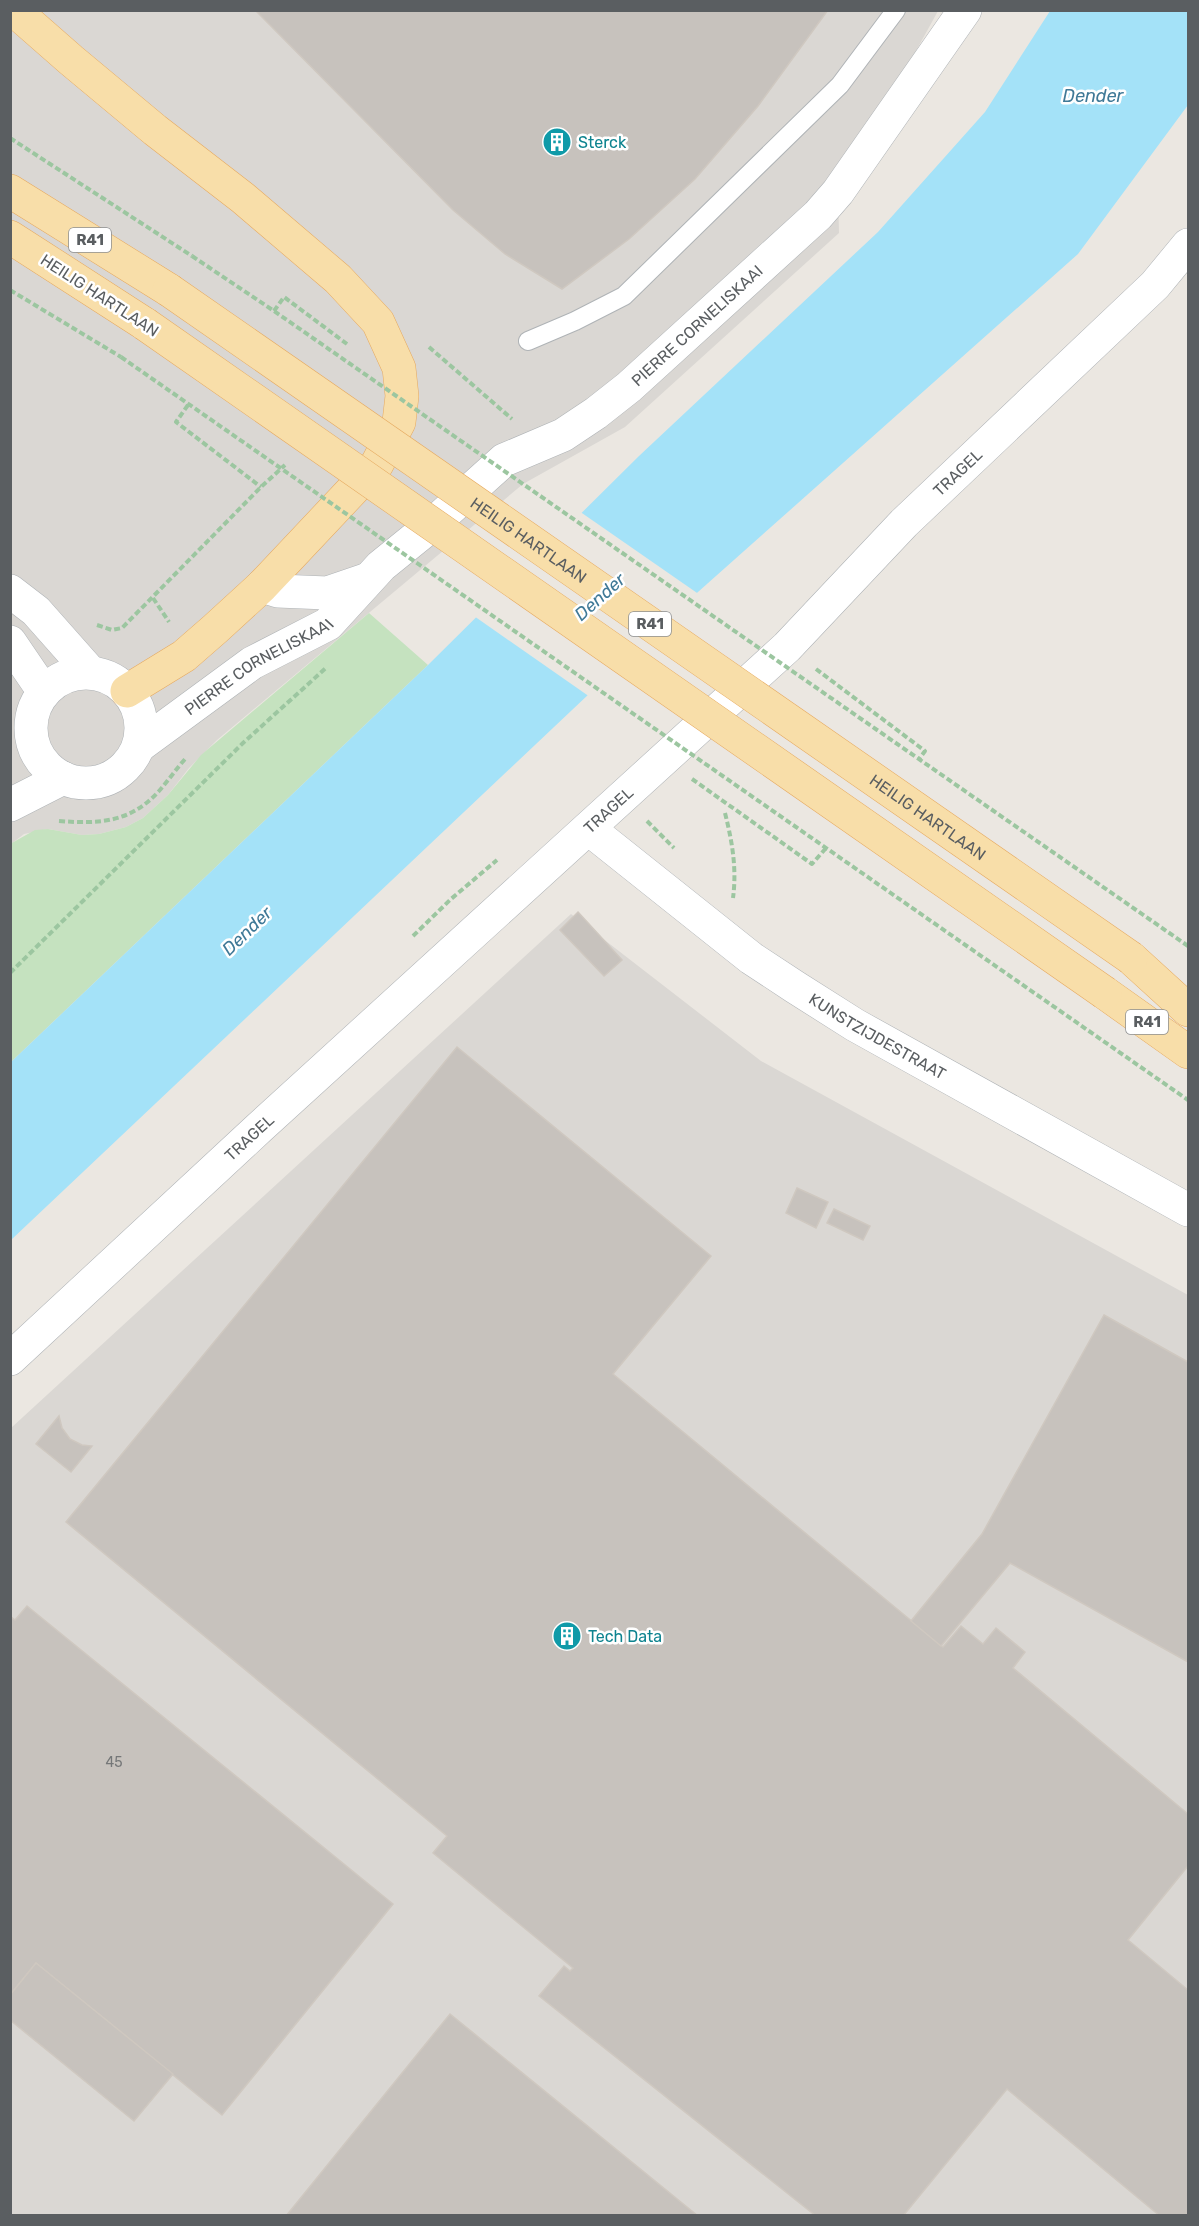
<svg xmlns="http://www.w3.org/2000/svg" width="1199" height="2226" font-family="Rubik,sans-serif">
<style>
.industrial{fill:#dad7d3}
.green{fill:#c5e2bf}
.water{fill:#a4e2f8}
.pier{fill:#ebe7e1}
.building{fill:#c7c2bd;stroke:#cfc8c0;stroke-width:1.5}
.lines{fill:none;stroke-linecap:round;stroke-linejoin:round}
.lane-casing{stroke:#afb3b6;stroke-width:20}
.street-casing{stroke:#afb3b6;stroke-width:34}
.primary-casing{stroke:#e6a95f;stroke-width:34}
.path{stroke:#9cc6a0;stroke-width:4;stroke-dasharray:6 3;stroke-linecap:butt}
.lane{stroke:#fff;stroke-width:18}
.street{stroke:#fff;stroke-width:33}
.primary{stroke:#f8dea9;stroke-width:33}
.primary-bridge-casing{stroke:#e6a95f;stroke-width:34;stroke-linecap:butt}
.path-bridge{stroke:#9cc6a0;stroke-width:4;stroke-dasharray:6 3;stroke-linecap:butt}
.primary-bridge{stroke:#f8dea9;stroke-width:33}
.labels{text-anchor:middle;stroke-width:5;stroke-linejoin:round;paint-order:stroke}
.number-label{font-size:14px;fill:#757778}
.shield{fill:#fff;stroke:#8c8e90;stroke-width:1.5}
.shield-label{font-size:15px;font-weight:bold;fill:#5a5e61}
.culture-label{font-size:16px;fill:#0d838f;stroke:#fff;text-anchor:start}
.street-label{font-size:16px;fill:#5a5e61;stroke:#fff}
.water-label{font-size:18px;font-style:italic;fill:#3f7997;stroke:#fff}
</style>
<rect width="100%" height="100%" fill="#ebe7e1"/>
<g class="industrial">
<path d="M11,11H938L838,192L839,233L625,427L523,484L217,740L189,768L168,795L143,818L126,827L99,834L82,835L48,829L24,834L11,844Z"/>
<path d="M571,914L761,1061L1188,1295V2215L11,2216V1428Z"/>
</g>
<path class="green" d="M369,613L428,665L11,1062L10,844L35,830L48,829L82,835L99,834L126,827L143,818L168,795L201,755Z"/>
<path class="water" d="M1050,11H1188V105L1078,254L680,608L11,1240V1062L428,665L639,456L878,232L985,112Z"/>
<path class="pier" d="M579,511L700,595L590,697L474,616Z"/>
<g class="building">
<path d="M255,10H828L758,106L695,179L629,239L562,289L505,254L453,210Z"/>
<path d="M578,912L622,960L604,976L560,930Z"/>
<path d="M457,1047L711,1256L613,1374L943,1647L961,1626L983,1644L996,1628L1025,1652L1013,1668L1188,1814V1866L1128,1940L1188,1990V2216H1160L1007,2089L903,2216H816L539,1996L564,1966L570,1971L573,1968L433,1853L447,1836L66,1522Z"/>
<path d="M797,1188L828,1202L816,1228L786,1213Z"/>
<path d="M834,1209L870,1226L863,1240L827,1223Z"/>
<path d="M1104,1315L1188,1362V1662L1010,1563L941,1646L911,1621L982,1534Z"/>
<path d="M59,1416L62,1428L70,1439L82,1445L92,1446L71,1472L36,1444Z"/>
<path d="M27,1606L393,1904L222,2115L36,1963L10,1995V1616L15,1620Z"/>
<path d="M36,1963L173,2074L134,2121L10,2020V1995Z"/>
<path d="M450,2014L698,2216H286Z"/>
</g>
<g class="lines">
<g class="lane-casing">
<path id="lane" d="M528,341L575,321L624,296L840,85L896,10"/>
</g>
<g class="street-casing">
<g id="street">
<path d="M262,586L278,591L327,593L368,579"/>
<path d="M10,591L36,611L90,672"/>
<path d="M10,642L44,692"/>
<circle cx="86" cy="728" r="55"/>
<path id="s1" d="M139,746L252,663L328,624L381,566L434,523L504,460L563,435L596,413L629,387L818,215L838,192L965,10"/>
<path d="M10,805L63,778"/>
<path id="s2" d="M589,829L751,958L795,987L855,1025L1188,1210"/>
<path id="s3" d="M10,1359L259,1128L787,647L904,523L1155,285L1188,245"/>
</g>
</g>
<g class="primary-casing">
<g id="primary">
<path d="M14,10L71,60L155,130L243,198L338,279L378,322L399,368L402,396L399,422L377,464L262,586L215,629L184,656L127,691"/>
<path d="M10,191L169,290"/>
<path d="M10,237L145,324"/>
<path d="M1131,958L1188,1010"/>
<path d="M1105,993L1188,1052"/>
</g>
</g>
<g class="path">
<path d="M10,138L192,256"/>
<path d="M10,290L121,357"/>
<path d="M274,311L284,297L347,344"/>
<path d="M429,347L512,419"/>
<path d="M188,405L176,422L261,487"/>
<path d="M153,598L169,622"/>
<path d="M97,625L112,630L122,628L261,487L285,465"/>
<path d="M816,669L925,751L919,759"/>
<path d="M692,779L812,864L827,847"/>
<path d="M725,813C732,841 737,868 733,898"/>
<path d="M59,821C99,824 130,823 159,791C168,781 176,769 186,758"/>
<path d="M647,821L674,848"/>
<path d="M413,936L451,899L497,860"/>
<path d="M10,973L243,743L327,667"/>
</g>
<use href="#lane" class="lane"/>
<use href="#street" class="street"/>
<use href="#primary" class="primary"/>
<g class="primary-bridge-casing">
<g id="primary-bridge">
<path id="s4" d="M169,290L1131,958"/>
<path d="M145,324L1105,993"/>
</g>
</g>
<g class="path-bridge">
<path d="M192,256L274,311L1188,946"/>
<path d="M121,357L1188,1100"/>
</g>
<use href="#primary-bridge" class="primary-bridge"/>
</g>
<defs>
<g id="building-disc" transform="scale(1.5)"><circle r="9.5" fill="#0f9aa8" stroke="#fff"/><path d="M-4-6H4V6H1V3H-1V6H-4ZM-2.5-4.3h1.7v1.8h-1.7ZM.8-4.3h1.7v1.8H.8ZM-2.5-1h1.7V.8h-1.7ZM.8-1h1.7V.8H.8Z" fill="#fff"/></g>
</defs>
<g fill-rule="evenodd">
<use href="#building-disc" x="557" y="142"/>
<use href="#building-disc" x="567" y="1636"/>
</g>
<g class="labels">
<g class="number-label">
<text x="114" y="1767">45</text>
</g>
<g class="shield">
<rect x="69" y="228" width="42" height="24" rx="4.5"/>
<rect x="629" y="612" width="42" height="24" rx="4.5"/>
<rect x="1126" y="1010" width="42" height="24" rx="4.5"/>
</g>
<g class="shield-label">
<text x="90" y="245">R41</text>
<text x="650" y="629">R41</text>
<text x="1147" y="1027">R41</text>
</g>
<g class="culture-label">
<text x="578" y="148">Sterck</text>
<text x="588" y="1642">Tech Data</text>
</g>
<g class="street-label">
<text transform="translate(100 295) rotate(33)" y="6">HEILIG HARTLAAN</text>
<text dy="6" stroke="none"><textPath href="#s1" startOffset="704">PIERRE CORNELISKAAI</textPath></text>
<text dy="6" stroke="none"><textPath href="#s3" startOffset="1298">TRAGEL</textPath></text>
<text dy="6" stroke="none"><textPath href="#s4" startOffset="438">HEILIG HARTLAAN</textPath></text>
<text dy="6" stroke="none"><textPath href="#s1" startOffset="144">PIERRE CORNELISKAAI</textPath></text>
<text dy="6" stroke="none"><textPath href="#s3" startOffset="812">TRAGEL</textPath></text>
<text dy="6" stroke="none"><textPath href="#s4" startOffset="924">HEILIG HARTLAAN</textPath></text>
<text dy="6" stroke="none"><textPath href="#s2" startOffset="356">KUNSTZIJDESTRAAT</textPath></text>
<text dy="6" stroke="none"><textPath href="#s3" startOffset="326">TRAGEL</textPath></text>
</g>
<g class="water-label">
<text x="1093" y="102">Dender</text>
<text transform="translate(600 597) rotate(-42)" y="6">Dender</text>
<text transform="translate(247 931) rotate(-44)" y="6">Dender</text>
</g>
</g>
<rect width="1199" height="2226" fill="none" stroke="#5a5e61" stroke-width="24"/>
</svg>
